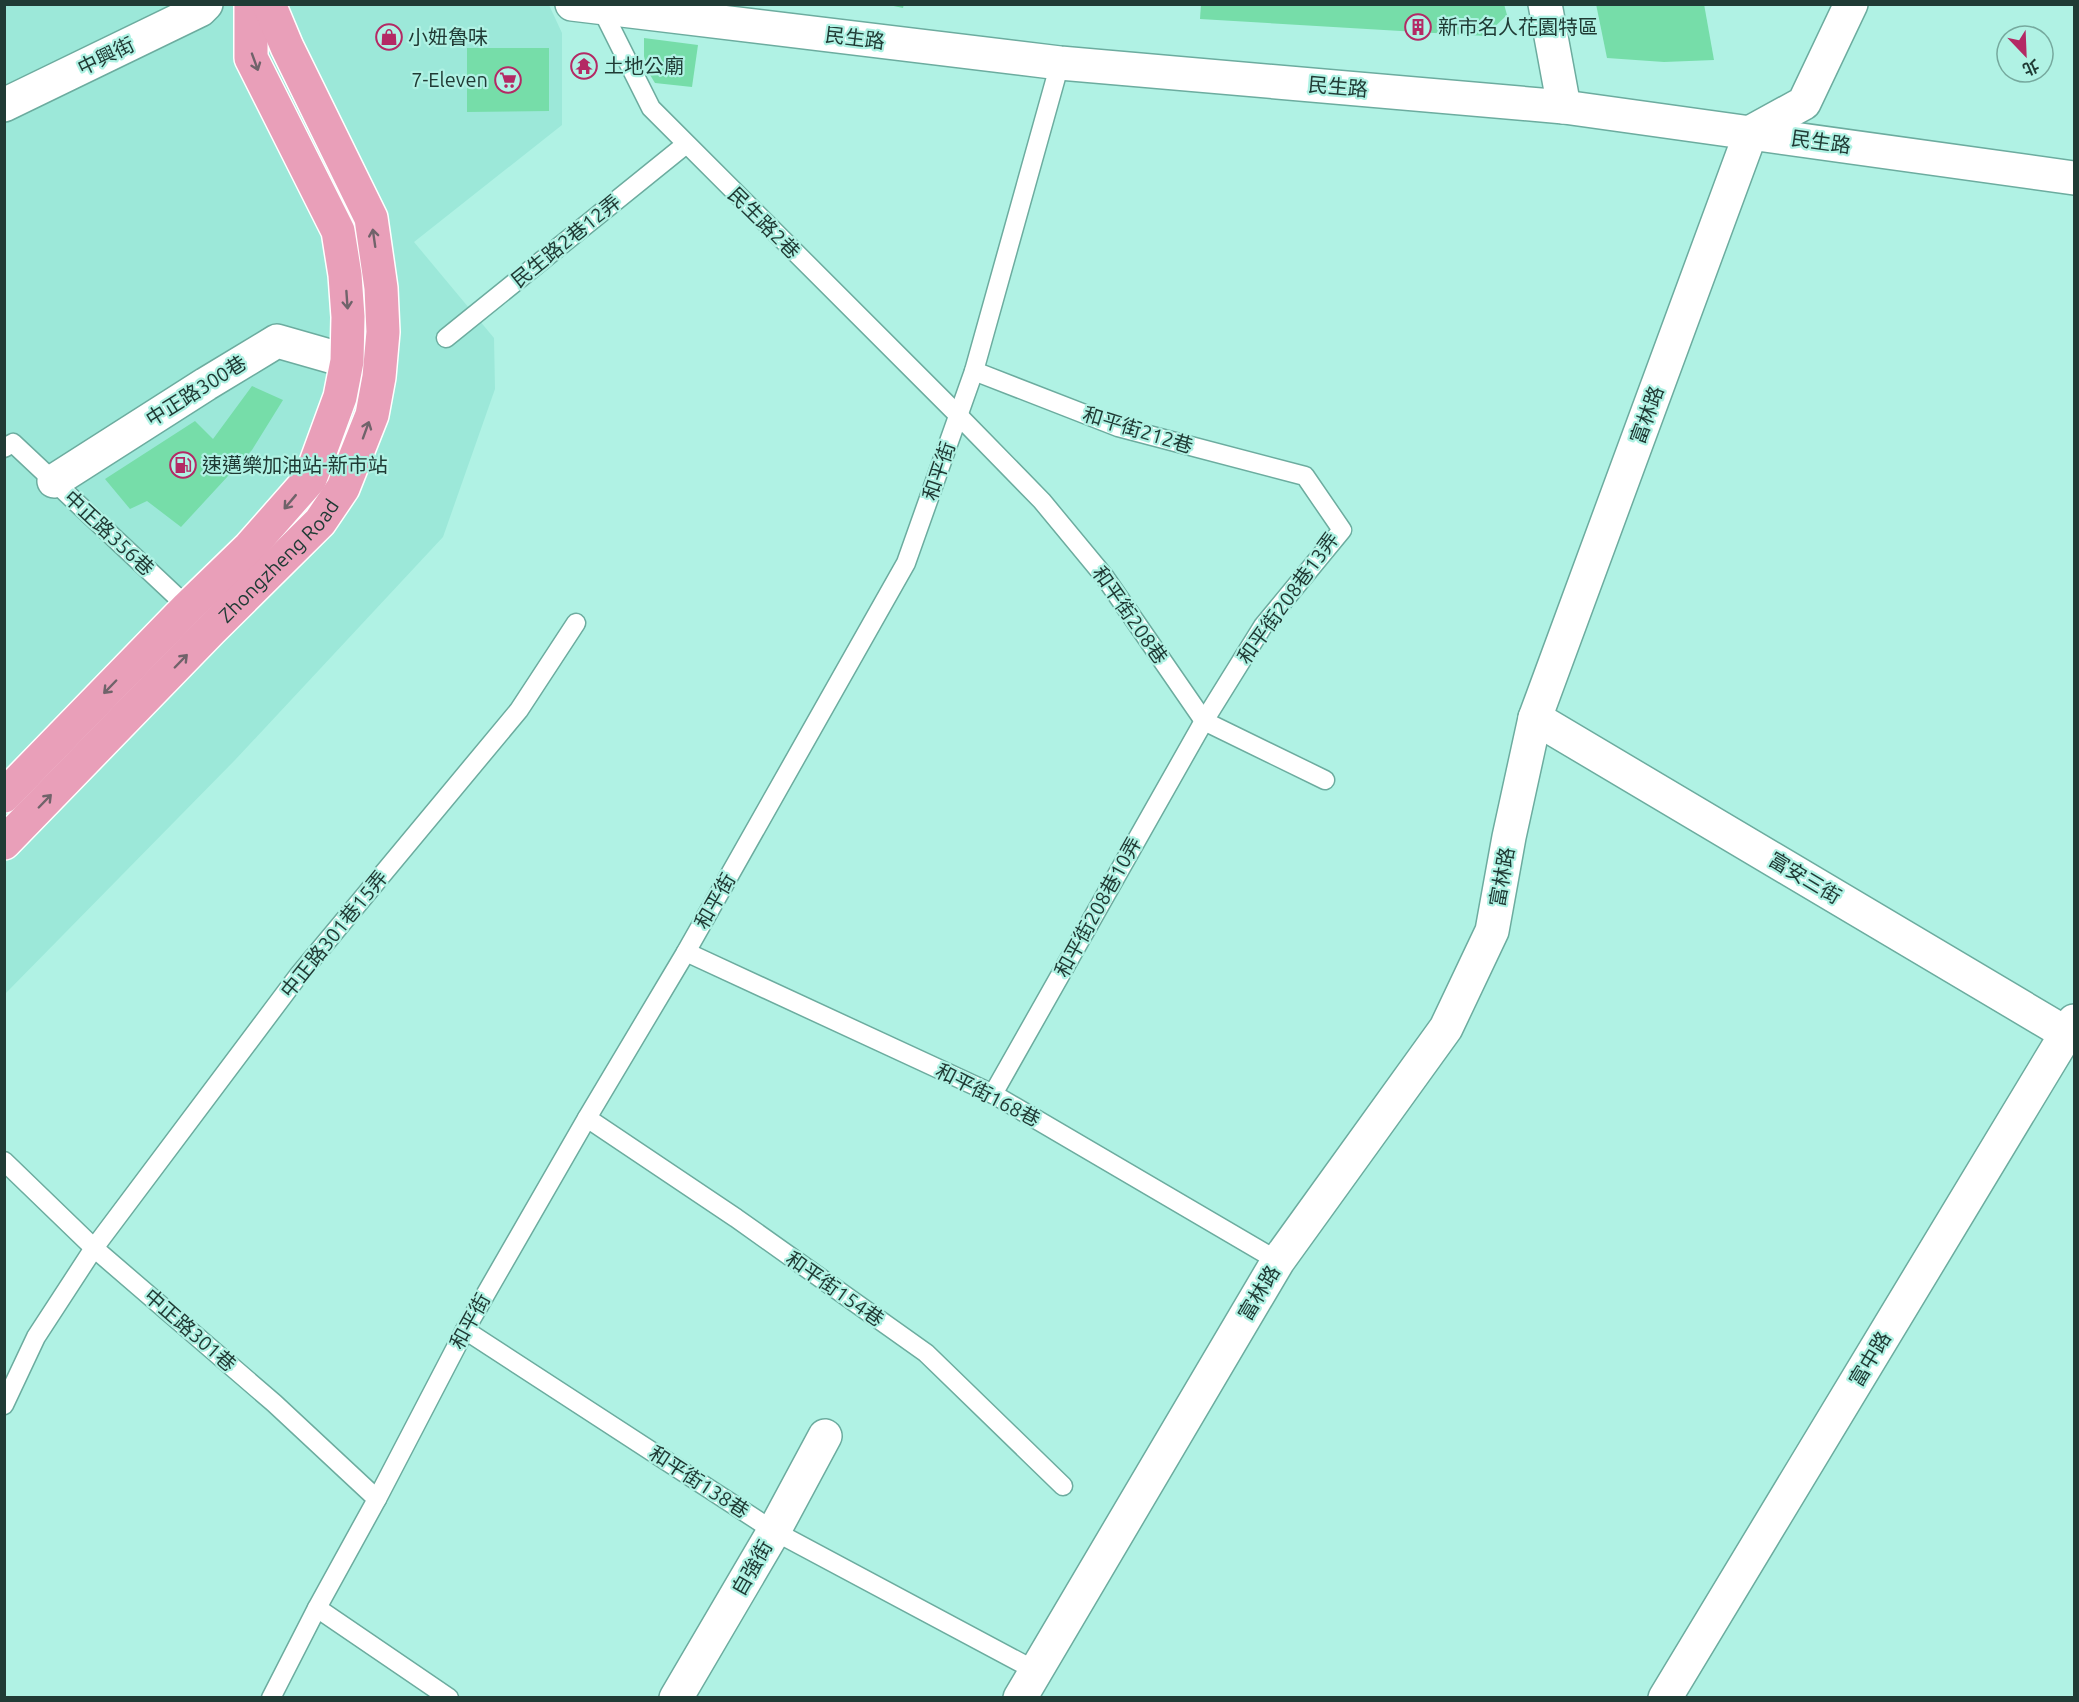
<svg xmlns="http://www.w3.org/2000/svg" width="2079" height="1702" font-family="Ubuntu,'Noto Sans TC',sans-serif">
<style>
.built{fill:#9ce8d9}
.building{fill:#76dda9}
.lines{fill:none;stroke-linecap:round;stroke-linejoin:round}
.service-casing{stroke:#6cac9f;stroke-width:21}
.minor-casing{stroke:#6cac9f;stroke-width:36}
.tertiary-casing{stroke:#6cac9f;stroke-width:36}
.primary-casing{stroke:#fff;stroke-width:36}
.service{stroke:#fff;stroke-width:18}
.minor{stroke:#fff;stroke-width:33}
.tertiary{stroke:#fff;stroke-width:33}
.primary{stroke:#e99fb9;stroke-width:33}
.oneway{stroke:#70636a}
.labels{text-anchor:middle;stroke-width:4.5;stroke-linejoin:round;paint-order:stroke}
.poi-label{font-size:20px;fill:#203b35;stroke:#b0f2e4;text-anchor:start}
.street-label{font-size:20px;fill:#203b35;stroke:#b0f2e4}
</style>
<rect width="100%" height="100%" fill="#b0f2e4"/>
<path class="built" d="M5,5H549L562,33V125L414,242L494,338L495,389L443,537L235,760L5,994Z"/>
<g class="building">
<path d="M884,4H904L903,8Z"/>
<path d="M1201,4H1504L1507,15L1485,36L1200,19Z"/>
<path d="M1596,4H1704L1714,60L1664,62L1607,58Z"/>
<path d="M644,38L698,45L692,87L655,83L647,70L644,56Z"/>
<path d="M467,48H549V111L467,112Z"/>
<path d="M252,386L283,400L252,450L181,527L147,501L130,509L105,479L195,421L213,439Z"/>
</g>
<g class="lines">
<g class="service-casing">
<g id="service">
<path d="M601,8L651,108L958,415L1042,501L1104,576L1204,721L1325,780"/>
<path d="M446,338L685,145"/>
<path d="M974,371L1118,427L1305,476L1342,530L1263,626L1204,721L993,1094"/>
<path d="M4,448L13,443L193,612"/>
<path d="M686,952L993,1094L1278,1261"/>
<path d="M587,1118L736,1218L926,1353L1063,1486"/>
<path d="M4,1161L94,1248L274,1403L377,1499"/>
<path d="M465,1330L774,1531L1036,1671"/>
<path d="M4,1405L36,1337L94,1248L298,976L519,710L576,623"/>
<path d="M317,1608L449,1698"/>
<path d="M271,1698L317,1608L377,1499L465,1330L587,1118L686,952L906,563L974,371L1060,63"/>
</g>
</g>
<g class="minor-casing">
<g id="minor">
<path d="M1545,4L1564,107"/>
<path d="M4,105L200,10L206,4"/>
<path d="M54,481L206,384L277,341L347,361"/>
<path d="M1535,718L2074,1038"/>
<path d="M676,1698L774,1531L825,1436"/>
<path d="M1020,1698L1278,1261L1446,1028L1492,931L1509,837L1535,718L1751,132L1804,103L1851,4"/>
<path d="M1665,1698L2074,1021"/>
</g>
</g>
<g class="tertiary-casing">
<path id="tertiary" d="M572,4L1060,63L1564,107L2074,178"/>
</g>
<g class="primary-casing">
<g id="primary">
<path d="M4,796L188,607L250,547L310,479L340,397L347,361L348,317L345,275L338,231L251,58V4"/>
<path id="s1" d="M4,843L211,630L320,522L343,488L372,415L379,377L383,332L381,288L371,218L287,47L269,4"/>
</g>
</g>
<use href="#service" class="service"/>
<use href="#minor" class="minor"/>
<use href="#tertiary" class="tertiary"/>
<use href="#primary" class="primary"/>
</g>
<defs><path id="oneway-shaft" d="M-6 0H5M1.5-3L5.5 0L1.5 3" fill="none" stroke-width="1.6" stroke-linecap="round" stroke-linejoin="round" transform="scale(1.5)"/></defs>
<g class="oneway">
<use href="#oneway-shaft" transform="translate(255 62) rotate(70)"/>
<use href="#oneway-shaft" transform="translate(374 238) rotate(-98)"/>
<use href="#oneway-shaft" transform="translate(347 300) rotate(86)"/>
<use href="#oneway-shaft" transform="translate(366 430) rotate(-70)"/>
<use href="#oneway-shaft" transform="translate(290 502) rotate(130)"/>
<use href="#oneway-shaft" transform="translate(181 661) rotate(-46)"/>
<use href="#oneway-shaft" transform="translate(110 687) rotate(134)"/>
<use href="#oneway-shaft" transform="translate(45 801) rotate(-46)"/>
</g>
<defs>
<g id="building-ring" transform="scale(1.35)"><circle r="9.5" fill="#b0f2e4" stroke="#b42964" stroke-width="1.5"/><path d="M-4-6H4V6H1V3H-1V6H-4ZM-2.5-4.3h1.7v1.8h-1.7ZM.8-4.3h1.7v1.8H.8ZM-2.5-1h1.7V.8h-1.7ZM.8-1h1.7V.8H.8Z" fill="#b42964"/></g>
<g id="shop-ring" transform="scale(1.35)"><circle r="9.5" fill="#b0f2e4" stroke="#b42964" stroke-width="1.5"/><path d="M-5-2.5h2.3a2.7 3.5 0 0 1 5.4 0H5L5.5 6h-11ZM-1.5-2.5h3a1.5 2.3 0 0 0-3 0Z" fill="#b42964"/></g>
<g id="temple-ring" transform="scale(1.35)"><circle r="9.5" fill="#b0f2e4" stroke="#b42964" stroke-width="1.5"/><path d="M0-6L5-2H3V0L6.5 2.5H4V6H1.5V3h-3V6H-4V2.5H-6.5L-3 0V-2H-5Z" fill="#b42964"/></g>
<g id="supermarket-ring" transform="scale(1.35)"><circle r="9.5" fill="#b0f2e4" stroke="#b42964" stroke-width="1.5"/><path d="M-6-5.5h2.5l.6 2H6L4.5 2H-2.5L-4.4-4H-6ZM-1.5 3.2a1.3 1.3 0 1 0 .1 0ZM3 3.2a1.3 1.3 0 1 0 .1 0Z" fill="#b42964"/></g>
<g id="fuel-ring" transform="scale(1.35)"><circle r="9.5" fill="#b0f2e4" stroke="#b42964" stroke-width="1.5"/><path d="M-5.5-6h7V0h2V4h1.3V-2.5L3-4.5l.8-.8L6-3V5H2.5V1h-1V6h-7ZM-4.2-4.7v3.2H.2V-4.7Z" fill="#b42964"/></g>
</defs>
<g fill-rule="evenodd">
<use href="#building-ring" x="1418" y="27"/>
<use href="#shop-ring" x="389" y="37"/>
<use href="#temple-ring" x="584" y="66"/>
<use href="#supermarket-ring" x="508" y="80"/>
<use href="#fuel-ring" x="183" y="465"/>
</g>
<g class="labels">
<g class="poi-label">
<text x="1438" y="34">新市名人花園特區</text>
<text x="408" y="44">小妞魯味</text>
<text x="604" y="73">土地公廟</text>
<text x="488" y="87" text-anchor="end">7-Eleven</text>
<text x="202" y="472">速邁樂加油站-新市站</text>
</g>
<g class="street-label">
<text transform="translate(855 38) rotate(7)" y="7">民生路</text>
<text transform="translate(106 56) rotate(-26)" y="7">中興街</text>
<text transform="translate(1338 87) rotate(5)" y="7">民生路</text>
<text transform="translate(1821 142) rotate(8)" y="7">民生路</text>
<text transform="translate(764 223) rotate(45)" y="7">民生路2巷</text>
<text transform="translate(566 241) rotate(-39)" y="7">民生路2巷12弄</text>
<text transform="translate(196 391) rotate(-32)" y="7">中正路300巷</text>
<text transform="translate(1647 415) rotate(-70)" y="7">富林路</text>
<text transform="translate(1138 430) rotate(17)" y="7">和平街212巷</text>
<text transform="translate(939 471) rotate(-71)" y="7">和平街</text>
<text transform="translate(109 533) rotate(43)" y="7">中正路356巷</text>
<text dy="7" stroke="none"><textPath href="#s1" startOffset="394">Zhongzheng Road</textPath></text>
<text transform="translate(1288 598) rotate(-54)" y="7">和平街208巷13弄</text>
<text transform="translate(1130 615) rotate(55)" y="7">和平街208巷</text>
<text transform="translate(1502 877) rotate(-80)" y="7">富林路</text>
<text transform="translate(1805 878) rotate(31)" y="7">富安三街</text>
<text transform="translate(715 901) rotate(-60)" y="7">和平街</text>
<text transform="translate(1098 907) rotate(-61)" y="7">和平街208巷10弄</text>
<text transform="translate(334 934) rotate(-51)" y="7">中正路301巷15弄</text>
<text transform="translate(988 1095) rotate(27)" y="7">和平街168巷</text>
<text transform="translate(835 1289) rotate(35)" y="7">和平街154巷</text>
<text transform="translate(1259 1293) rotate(-59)" y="7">富林路</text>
<text transform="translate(470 1321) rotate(-61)" y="7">和平街</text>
<text transform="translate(190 1330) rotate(41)" y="7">中正路301巷</text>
<text transform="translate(1870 1359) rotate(-59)" y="7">富中路</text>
<text transform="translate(699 1482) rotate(33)" y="7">和平街138巷</text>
<text transform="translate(752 1568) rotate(-60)" y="7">自強街</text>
</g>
</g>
<rect width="2079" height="1702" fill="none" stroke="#203b35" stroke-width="12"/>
<g transform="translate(2025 54) rotate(157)"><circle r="28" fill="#b0f2e4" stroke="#76a99e" stroke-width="1.5"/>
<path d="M0-4.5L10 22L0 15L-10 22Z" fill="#b42964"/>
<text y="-9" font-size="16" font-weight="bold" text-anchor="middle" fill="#203b35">北</text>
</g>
</svg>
